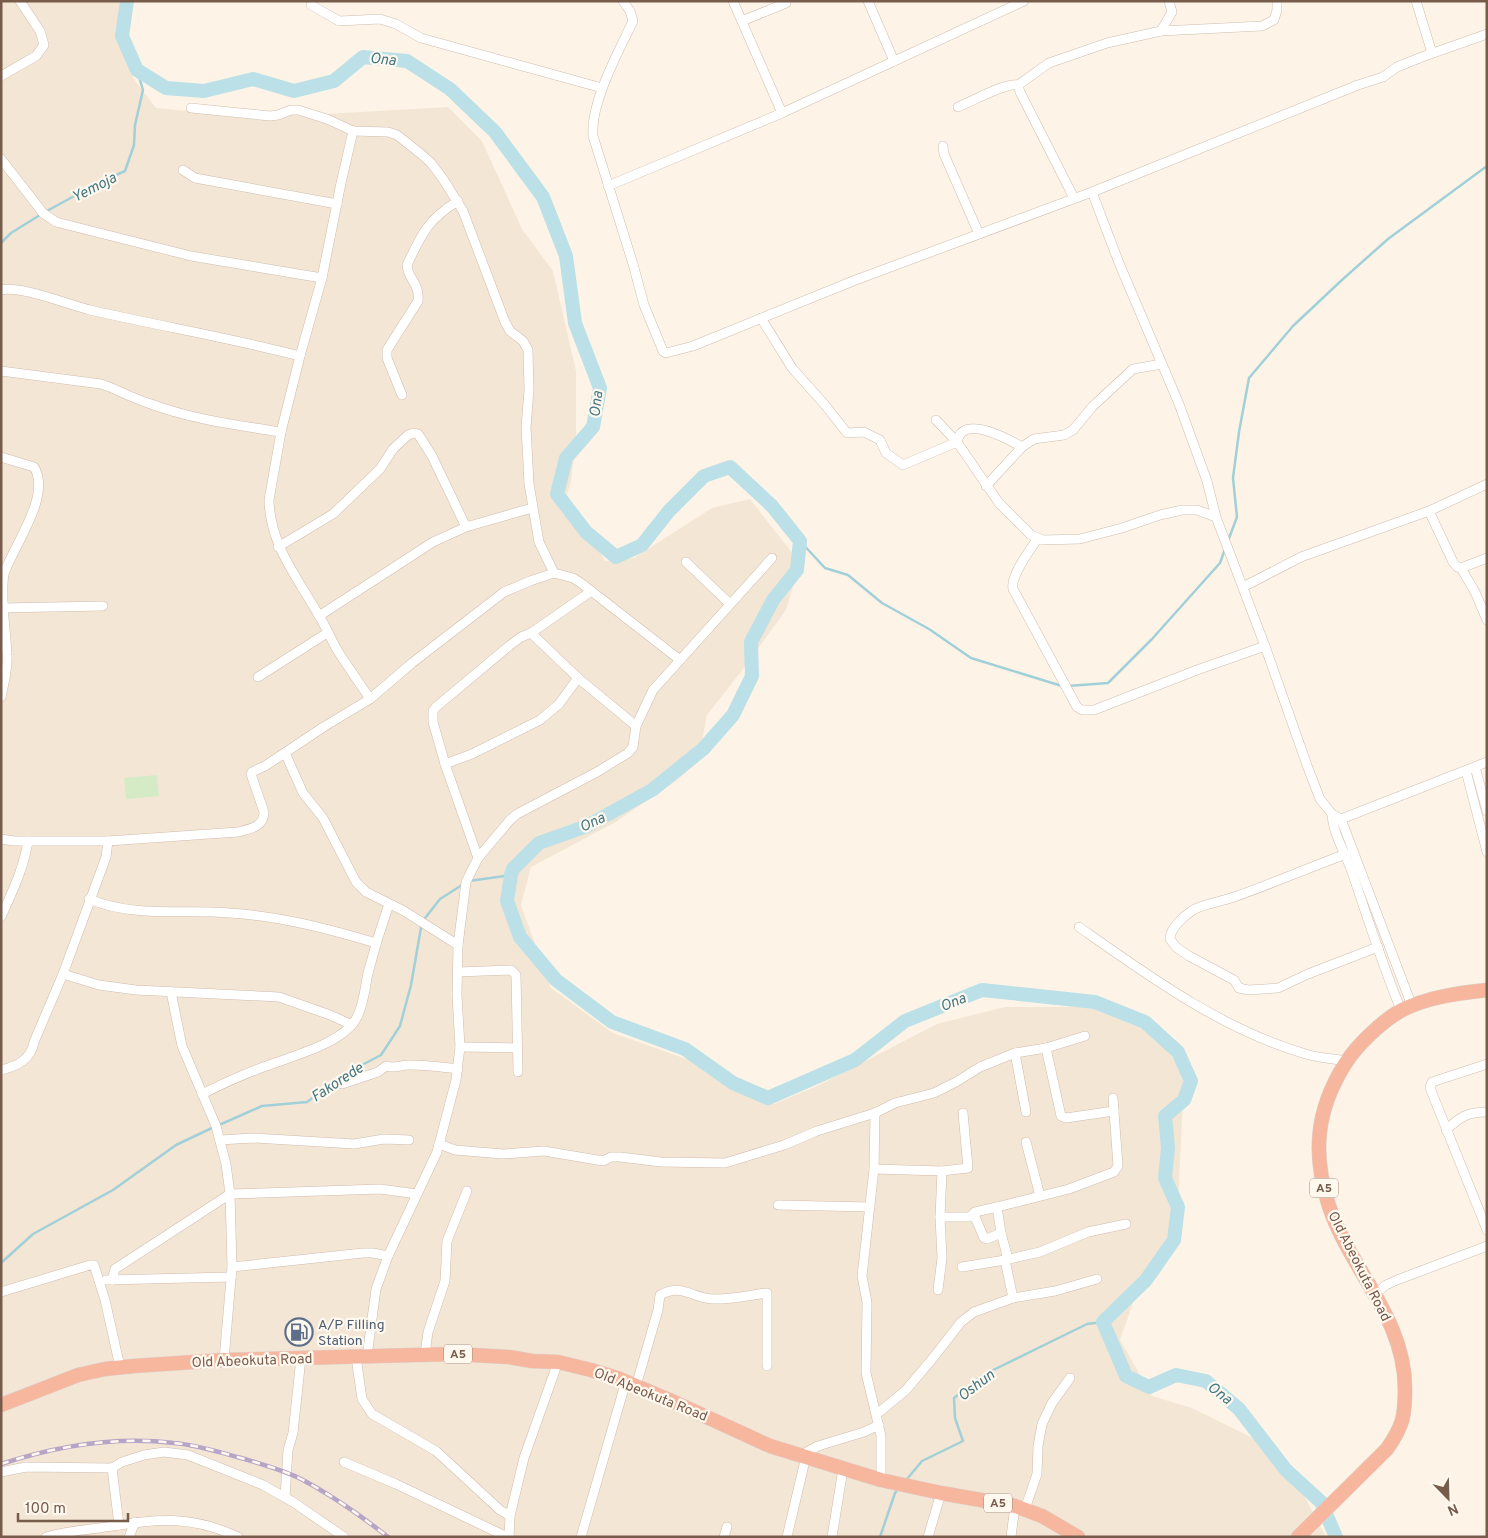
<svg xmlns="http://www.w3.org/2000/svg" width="1488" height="1538" font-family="Overpass,sans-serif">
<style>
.residential{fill:#f4e6d5}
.pitch{fill:#d4ebc5}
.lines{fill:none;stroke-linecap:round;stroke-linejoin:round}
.stream{stroke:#a1d0d9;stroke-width:2.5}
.river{stroke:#bbe0e7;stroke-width:14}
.minor-casing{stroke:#cfbcad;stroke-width:10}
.highway-casing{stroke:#dcd4d0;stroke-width:15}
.minor{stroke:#fff;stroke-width:9}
.highway{stroke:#f7b69e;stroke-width:14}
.rail-casing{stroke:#b7a5c7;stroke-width:4.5}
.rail{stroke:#fff8ee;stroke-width:2.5;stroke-dasharray:8;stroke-linecap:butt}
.labels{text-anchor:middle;stroke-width:4.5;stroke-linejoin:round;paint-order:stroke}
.shield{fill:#fff8ee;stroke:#a08a7c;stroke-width:1}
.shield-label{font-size:12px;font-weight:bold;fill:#775b4b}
.street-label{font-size:14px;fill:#775b4b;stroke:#fff8ee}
.service-label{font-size:14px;fill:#4e5e75;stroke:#fff8ee;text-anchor:start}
.water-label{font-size:15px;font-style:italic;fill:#417783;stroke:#fff8ee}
</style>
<rect width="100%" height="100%" fill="#fdf4e7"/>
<path class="residential" d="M1,1H126L125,10L133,78L156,108L219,114L308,115L448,107L482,141L522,229L553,271L576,371V441L571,480L564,505L593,540L605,561L634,558L712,508L750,499L800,563L786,610L740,673L707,715L698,762L676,781L614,823L531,867L521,905L551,988L613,1033L720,1071L774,1104L817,1086L937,1024L1005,1007H1094L1160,1036L1184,1078L1177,1225L1140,1283L1120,1340L1152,1396L1192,1408L1281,1452L1326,1537H1Z"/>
<path class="pitch" d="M157,775L159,796L126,799L124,778Z"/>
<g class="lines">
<g class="stream">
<path d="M45,212L98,183L125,171L134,145L135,125L143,90L137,70"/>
<path d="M1,243L11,233L40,215"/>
<path d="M800,541L825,568L848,575L882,603L929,629L971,658L1062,686"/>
<path d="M1228,541L1237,517L1233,478L1239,432L1249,378L1293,326L1343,279L1388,239L1487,166"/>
<path d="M1068,686L1108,683L1152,639L1220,563L1225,549"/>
<path d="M469,881L511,875"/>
<path d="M219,1125L262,1106L307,1102L347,1073L381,1055L400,1026L411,985L422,922L440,899L462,885"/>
<path d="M1,1263L33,1234L113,1190L176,1145L214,1127"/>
<path d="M907,1479L922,1461L963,1441L955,1418L954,1398L983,1375L1087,1324L1103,1322"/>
<path d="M880,1537L895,1493L898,1489"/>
</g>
<path class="river" d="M127,1L122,36L137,70L166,88L204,91L253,79L294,91L334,81L363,57L407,61L450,89L495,132L543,197L566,256L575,323L600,388L593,427L566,458L557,494L586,532L616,557L642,545L669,511L704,476L730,467L772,506L800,541L797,570L773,600L751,642L752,676L733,715L703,749L652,790L587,826L539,843L513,869L511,875L507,901L520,937L556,980L612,1022L685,1049L733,1083L768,1098L855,1060L905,1021L982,990L1095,1002L1145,1022L1178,1052L1191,1081L1184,1100L1165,1116L1168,1148L1165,1178L1178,1207L1174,1240L1146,1280L1103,1322L1126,1376L1149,1387L1176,1375L1206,1381L1239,1409L1286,1470L1321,1502L1336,1537"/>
<g class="minor-casing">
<g id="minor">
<path d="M623,1L630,11L633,21C619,51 590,103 593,136L633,264L644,305L663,351L666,353L693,346L853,281L1092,192L1358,85L1383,77L1397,67L1422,57L1487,34"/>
<path d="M733,1L782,113"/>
<path d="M868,1L894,61"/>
<path d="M1416,1L1432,53"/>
<path d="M311,5L339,21L380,19L396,24L421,38L602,88"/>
<path d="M742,21L786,3"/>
<path d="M1161,31L1172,12L1169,1"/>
<path d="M1,76L36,56L44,45L40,31L20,1"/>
<path d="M1018,85L1020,92L1074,198"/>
<path d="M958,107C971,102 1006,82 1018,85L1049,63L1107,43L1161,31L1262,26L1274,20L1277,10V1"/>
<path d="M191,108L270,116L278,115L291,110H298L327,119L353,131L388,132L397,135L421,154L431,163L443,179L463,211L505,322L510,331L523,341L528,350L529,390L526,427L529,484L539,542L554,573"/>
<path d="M353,131L341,183L322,278L300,356L281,432L269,500C270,545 297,577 318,614C325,625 330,637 336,648C347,666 359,682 370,699"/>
<path d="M943,146L944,154L979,234"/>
<path d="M1,159L43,213L56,222L191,256L322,278"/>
<path d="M183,170L195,178L337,204"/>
<path d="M608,186L782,113L1024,1"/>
<path d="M1092,192L1119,263L1179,404L1207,481L1216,517L1265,646L1308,768L1320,799L1332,814L1341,819L1412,1006"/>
<path d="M1,290C20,285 69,305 90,310C160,326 230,338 300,356"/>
<path d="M761,318L792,368L825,405L847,433L864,432L880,440L886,453L903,465L957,442C962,413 1008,439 1022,447"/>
<path d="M1,371L101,384C117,389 131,398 148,403C190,419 236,425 281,432"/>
<path d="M402,395L387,358V350L418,301C420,283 408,280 407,265C421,235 428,219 458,201"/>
<path d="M936,420L957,442L999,503L1031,535L1043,540L1080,539L1122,528L1160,515L1182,510H1197L1216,517"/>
<path d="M1,457L34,467C52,496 13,546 4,574C0,597 6,631 7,655C8,669 4,683 1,697"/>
<path d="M986,486L1022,447L1034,439L1064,435L1073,430L1093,406L1133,369L1162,364"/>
<path d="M1429,511L1453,562L1457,567L1461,568L1475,592L1487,620"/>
<path d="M1038,538C1030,550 1010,576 1013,589L1077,707L1082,710H1094L1197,670L1265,646"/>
<path d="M278,547L333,514L380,469L393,449L408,435L414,433L418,434L432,456L466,527"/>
<path d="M686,562L730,604"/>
<path d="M1461,568L1487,558"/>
<path d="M1243,587L1301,557L1429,511L1487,484"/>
<path d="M2,608L103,606"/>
<path d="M319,616L433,542L466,527L532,508"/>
<path d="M531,633L578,678L636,726"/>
<path d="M258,677L327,633"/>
<path d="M285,753L303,793L323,818L356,882L366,892L404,911L458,945"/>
<path d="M445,764L472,754L540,720L559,704L578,678"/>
<path d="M1475,767L1487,811"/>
<path d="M1466,771L1487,852"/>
<path d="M1332,814C1333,833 1344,851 1351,869C1367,916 1382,964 1401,1010"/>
<path d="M1336,821L1487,762"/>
<path d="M1,839L14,841H108L238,832C250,829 264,827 264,812L251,774L252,772L265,766L325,726L370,699L412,663L504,592L530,581L554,573L573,578L581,583L680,660"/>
<path d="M1346,854C1308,868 1271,884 1234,897C1221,902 1205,903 1193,910C1184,916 1170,928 1170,939L1176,947L1189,956L1234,980L1239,988L1248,990L1278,988L1308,974L1378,947"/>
<path d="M478,858L445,764L433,722V711L436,707L509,646L521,637L531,633L590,592"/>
<path d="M89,899C135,918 182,909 230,913C280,916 329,929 376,943"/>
<path d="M1,917C12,892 24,868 28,841"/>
<path d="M1079,927C1150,977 1224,1031 1309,1055C1321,1058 1334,1059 1347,1061"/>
<path d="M458,972L511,970L516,975L518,1072"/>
<path d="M63,974L99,985L136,990L279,997L330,1015L352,1025"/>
<path d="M171,992L182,1046L216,1126L226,1164L230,1194L232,1267L224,1360"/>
<path d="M460,1047L518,1048"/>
<path d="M1046,1048L1061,1116L1066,1118L1114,1111"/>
<path d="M1015,1053L1026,1112"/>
<path d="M1487,1064L1432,1082L1430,1087L1432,1093L1487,1230"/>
<path d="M1,1070C18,1066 31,1059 34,1042L63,974L106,857L108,841"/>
<path d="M342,1084L378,1072L386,1066C395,1069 400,1065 409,1065C426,1065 442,1067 458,1069"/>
<path d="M202,1094C224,1083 248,1072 272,1064C296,1055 345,1042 357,1017C364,1004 365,987 368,973C374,950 381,927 389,904"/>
<path d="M875,1113L874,1169L862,1276L867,1302L866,1373L881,1436V1480"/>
<path d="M1446,1130C1460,1117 1467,1112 1487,1112"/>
<path d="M220,1140L253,1138L354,1144L384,1139L409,1140"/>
<path d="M1026,1142L1040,1196"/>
<path d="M439,1144L455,1150L503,1154L544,1151L603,1161L611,1157H620L661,1162L725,1163L784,1145L817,1131L875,1113L895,1103L934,1093L956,1082L980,1067L1015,1053L1046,1048L1085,1036"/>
<path d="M874,1169L942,1171L968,1168L963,1113"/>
<path d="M778,1205L870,1207"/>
<path d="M971,1216L975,1212L997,1207"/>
<path d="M940,1217H975L984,1238L987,1239L1001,1233"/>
<path d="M232,1267L363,1253H373L388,1256"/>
<path d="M962,1267L1005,1260L1040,1252L1088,1232L1126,1224"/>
<path d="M106,1280L231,1277"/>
<path d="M112,1280L115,1269L230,1194L380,1189L417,1194"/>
<path d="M938,1290L942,1258L940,1217L942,1171"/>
<path d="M1,1292L90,1265H94L105,1300L120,1367"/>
<path d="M1375,1294L1386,1285L1397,1280L1487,1246"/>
<path d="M1013,1298L1005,1260L1007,1255L1001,1233L997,1207L1069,1189L1114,1172L1118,1166L1113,1098"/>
<path d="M425,1354L428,1332L445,1281L447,1241L467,1191"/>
<path d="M367,1356L376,1289L388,1256L437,1152L456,1080L460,1047L457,995L458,945L466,882L478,858L510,820L517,814L597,772L628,753L633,747L636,726L653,690L772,558"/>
<path d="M356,1357L362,1399L372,1414L436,1451L500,1510L510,1516"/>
<path d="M636,1386L658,1310L660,1295C685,1283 690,1298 713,1299C728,1300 751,1295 767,1293V1366"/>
<path d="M877,1414L906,1390L933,1358L961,1322L974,1312L1013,1298L1055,1291L1097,1279"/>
<path d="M344,1462L396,1484L503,1535H509"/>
<path d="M112,1468L119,1525"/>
<path d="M1,1472L26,1467L112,1468L122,1462L144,1455L164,1452L188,1455L263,1485L293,1502L344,1537"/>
<path d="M285,1497L288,1450L293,1433L301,1358"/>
<path d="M1025,1509L1037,1474L1038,1446L1042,1424L1052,1403L1070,1378"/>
<path d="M46,1537C64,1532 81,1530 99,1528C153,1520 186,1513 238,1537"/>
<path d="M129,1537L135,1522"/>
<path d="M509,1537L510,1516L524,1458L558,1362"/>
<path d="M581,1537L626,1381"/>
<path d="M724,1537L727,1527"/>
<path d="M787,1537L807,1452L818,1446L864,1432L879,1425"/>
<path d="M832,1537L843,1469"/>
<path d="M928,1537L941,1493"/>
<path d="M1011,1537L1015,1506"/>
</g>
</g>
<g class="highway-casing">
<g id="highway">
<path d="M1,1405L78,1375L105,1369L134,1366L224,1360L453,1354L509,1357L532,1361L558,1362L591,1370L617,1378L674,1402L770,1446L881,1480L941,1493L1015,1506L1042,1516L1078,1537"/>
<path d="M1298,1537L1387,1449C1403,1426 1405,1416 1405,1389C1405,1317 1350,1270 1329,1206C1312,1154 1316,1110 1345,1064C1356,1046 1383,1020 1402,1010C1428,997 1459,993 1487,990"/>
</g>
</g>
<use href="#minor" class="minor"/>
<use href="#highway" class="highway"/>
<g class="rail-casing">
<path id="rail" d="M1,1464C56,1446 117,1436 174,1443C197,1445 219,1452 241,1458C261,1464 280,1469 299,1478C330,1494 360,1515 388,1537"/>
</g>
<use href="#rail" class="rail"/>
</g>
<defs>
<g id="fuel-ring" transform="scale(1.4375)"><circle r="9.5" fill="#fff8ee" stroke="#5c6f8a" stroke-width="1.5"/><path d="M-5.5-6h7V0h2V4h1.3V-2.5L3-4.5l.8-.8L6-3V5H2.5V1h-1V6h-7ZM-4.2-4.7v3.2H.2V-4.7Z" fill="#5c6f8a"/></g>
</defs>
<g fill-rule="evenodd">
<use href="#fuel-ring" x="299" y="1332"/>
</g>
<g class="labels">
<g class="shield">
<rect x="1310" y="1178.5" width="28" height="19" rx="4"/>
<rect x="444" y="1344.5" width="28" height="19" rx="4"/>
<rect x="984" y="1493.5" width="28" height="19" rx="4"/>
</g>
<g class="shield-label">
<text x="1324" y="1192">A5</text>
<text x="458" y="1358">A5</text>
<text x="998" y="1507">A5</text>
</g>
<g class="street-label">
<text transform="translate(1360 1266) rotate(63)" y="5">Old Abeokuta Road</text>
<text transform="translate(252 1360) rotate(-2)" y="5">Old Abeokuta Road</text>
<text transform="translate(651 1394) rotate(22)" y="5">Old Abeokuta Road</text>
</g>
<g class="service-label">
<text x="318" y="1329">A/P Filling<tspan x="318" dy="16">Station</tspan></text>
</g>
<g class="water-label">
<text transform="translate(383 59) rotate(6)" y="5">Ona</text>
<text transform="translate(94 187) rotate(-27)" y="5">Yemoja</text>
<text transform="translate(596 404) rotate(-83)" y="5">Ona</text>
<text transform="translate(592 822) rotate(-26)" y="5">Ona</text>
<text transform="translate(953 1002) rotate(-22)" y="5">Ona</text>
<text transform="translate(337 1082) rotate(-33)" y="5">Fakorede</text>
<text transform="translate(976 1385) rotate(-37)" y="5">Oshun</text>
<text transform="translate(1220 1393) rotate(38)" y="5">Ona</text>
</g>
</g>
<rect width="1488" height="1538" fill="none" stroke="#775b4b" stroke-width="5"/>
<g transform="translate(1448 1498) rotate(157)" stroke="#fff8ee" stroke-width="4" paint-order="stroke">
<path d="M0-4L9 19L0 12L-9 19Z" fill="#775b4b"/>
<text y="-8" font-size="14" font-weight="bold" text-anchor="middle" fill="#775b4b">N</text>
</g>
<path d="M18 1513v8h110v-8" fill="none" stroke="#775b4b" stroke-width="2.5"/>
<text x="25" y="1513" font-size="15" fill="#775b4b" stroke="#fff8ee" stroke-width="4" paint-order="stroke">100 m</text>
</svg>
